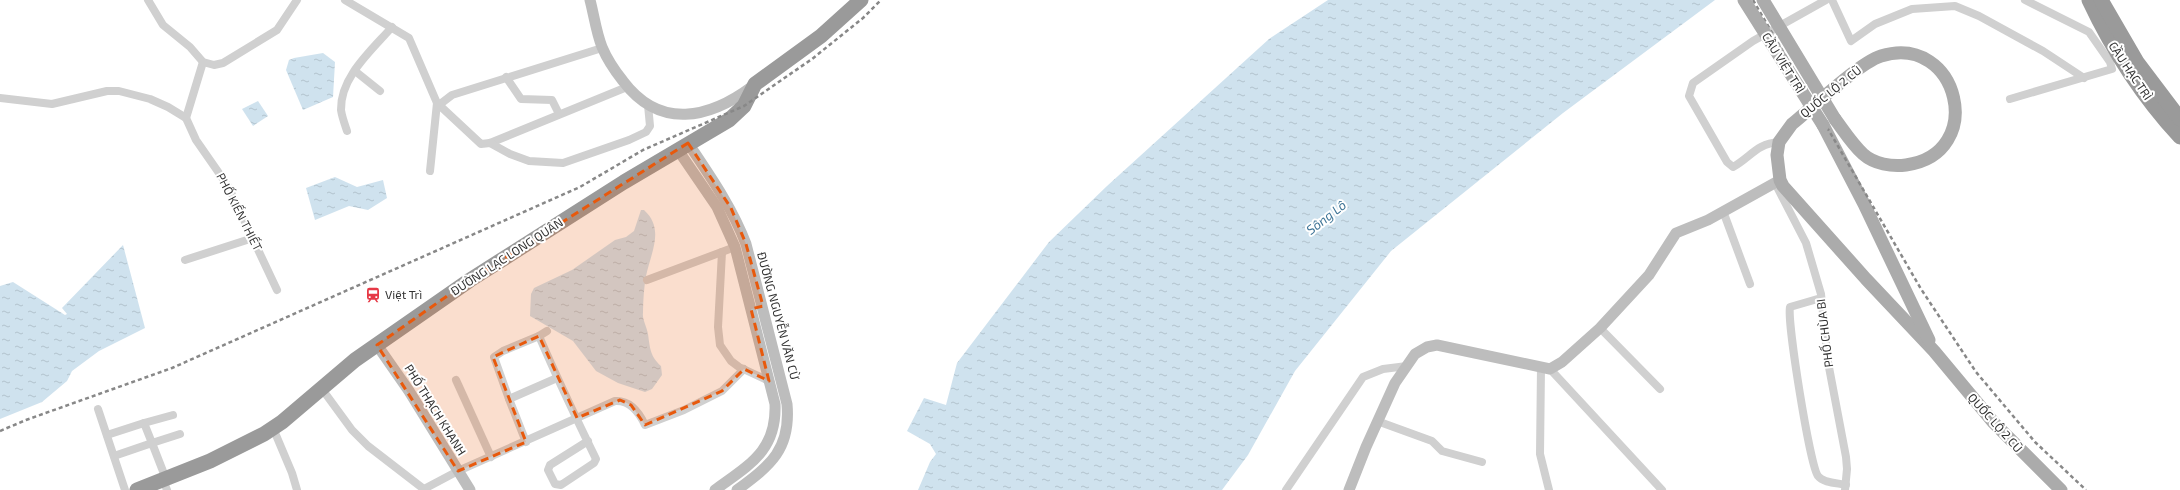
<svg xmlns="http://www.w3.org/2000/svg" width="2180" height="490" font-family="'Exo 2',sans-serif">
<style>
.water{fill:url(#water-ripples)}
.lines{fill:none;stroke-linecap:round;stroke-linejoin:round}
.street{stroke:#d0d0d0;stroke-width:8}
.secondary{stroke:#bdbdbd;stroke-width:11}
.primary{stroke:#ababab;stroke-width:13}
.highway{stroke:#9a9a9a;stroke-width:15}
.rail{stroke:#888;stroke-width:2.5;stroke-dasharray:4 3;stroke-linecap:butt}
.primary-bridge{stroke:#ababab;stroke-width:13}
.marked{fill:#e8590c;fill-opacity:0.2;stroke:#e8590c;stroke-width:3;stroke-dasharray:8 5;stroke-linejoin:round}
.labels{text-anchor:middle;stroke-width:4;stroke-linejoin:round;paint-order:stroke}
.street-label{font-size:12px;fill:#333;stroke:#fff}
.poi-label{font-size:12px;fill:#333;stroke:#fff;text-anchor:start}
.water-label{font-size:13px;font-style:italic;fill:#3f7597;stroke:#fff}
</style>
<defs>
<pattern id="water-ripples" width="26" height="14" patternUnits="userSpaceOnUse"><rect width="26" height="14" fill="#cfe2ee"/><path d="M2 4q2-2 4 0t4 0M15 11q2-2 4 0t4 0" fill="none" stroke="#b2c2cd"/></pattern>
</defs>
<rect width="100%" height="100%" fill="#fff"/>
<g class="water">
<path d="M1328,0H1715L1563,113L1391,251L1295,371L1248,455L1222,490H918L930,462L936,454L930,444L907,431L924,398L946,405L957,363L1049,242L1107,186L1269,39Z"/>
<path d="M323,53L335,62L333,97L303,110L286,70L289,60L294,58Z"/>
<path d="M258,101L268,116L253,126L242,109Z"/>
<path d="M335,177L357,187L383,180L387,198L368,210L349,206L315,220L306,188Z"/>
<path d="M641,210H644C665,229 651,252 646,276C644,287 643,302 643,313C642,319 647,327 648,334C650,348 650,356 661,366L662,375L652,389L645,392L618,383L596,371L573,341L530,316L531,294L534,288L572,270L615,240L626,237L634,231Z"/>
<path d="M123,245L145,328L99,351L72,371L67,381L42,402L0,419V286L13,282L65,315L67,314L62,308Z"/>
</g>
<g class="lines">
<g class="street">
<path d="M148,0L163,25L190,47L203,62L214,65L223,63L277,30L297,0"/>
<path d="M345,0L409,38L437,103L481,144L490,143L627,87"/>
<path d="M1832,0L1851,41L1875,24L1912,9L1955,6L1979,16L2043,51L2084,78"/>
<path d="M355,71L380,91"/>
<path d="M506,77L521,99L552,100L559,114"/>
<path d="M0,98L52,104L107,91H119L150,99L168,107L186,118L196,140L228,186L277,290"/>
<path d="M2010,99L2112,69L2110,62L2089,32L2025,0"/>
<path d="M439,105L452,95L602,48"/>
<path d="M186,118L203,62"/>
<path d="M347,131C345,125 342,117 341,110C340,77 372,50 392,27"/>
<path d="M1779,142C1756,144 1752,156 1733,167L1727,162L1689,96L1693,83L1753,41L1826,0"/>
<path d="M490,143L510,154L529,161L563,163L629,140L646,132L650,126L648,105"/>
<path d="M430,171L437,103"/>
<path d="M1775,183L1806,243L1821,294L1828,362L1846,457L1847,469L1845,490"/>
<path d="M1723,211L1750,284"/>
<path d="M722,252L718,327L720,345L731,361L739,367L769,381"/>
<path d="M185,260L253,238"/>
<path d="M647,280L735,247"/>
<path d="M1821,298L1790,307C1787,322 1810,466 1818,476C1823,483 1838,483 1846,485"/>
<path d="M1600,328L1660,389"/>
<path d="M539,336L547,331"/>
<path d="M1541,367L1540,454L1549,490"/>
<path d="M1550,369L1662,490"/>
<path d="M456,380L491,457"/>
<path d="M322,389L352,430L368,446L425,490"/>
<path d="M509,399L494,357L503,351L539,336C557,378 576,418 596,459L594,463L561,485L555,484L548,470L550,465L588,441"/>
<path d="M98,409L125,490"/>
<path d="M1377,421L1432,441L1442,451L1482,462"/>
<path d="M144,423L173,415"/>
<path d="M273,428L292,473L297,490"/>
<path d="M107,435L144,423L152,443L180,434"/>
<path d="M526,442L509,399L557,378"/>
<path d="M114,456L152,443L166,479"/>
<path d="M163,480L167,490"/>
<path d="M424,489L458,471L615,401C630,400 639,412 645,425L684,410L722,391L744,369"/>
<path d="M1286,490L1363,377L1383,369L1407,366"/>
</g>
<g class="secondary">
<path d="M590,0C594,15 596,32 602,47C607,59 615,71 623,81C660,130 709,119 753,86"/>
<path d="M688,143C710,176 732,207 746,244L787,404C791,449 771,465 737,490"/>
<path d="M678,150L717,207L735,247L775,404C777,451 749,465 715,490"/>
<path d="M377,345L409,391L470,490"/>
<path d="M1349,490L1366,447L1395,383L1415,354L1427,347L1437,345L1550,369L1562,362L1600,328L1649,275L1676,233L1708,220L1780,180"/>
</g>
<g class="primary">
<path d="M1835,119C1844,131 1852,144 1863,154C1874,164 1892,167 1906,165C1988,154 1959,32 1881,56C1859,63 1813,107 1792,124L1779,142L1777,155L1780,180L1783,186L1866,279L1934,351L1994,423L2061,490"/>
<path d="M1823,125L1864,204L1929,340"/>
</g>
<g class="highway">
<path d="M2089,0C2112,49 2143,97 2180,137"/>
<path d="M2101,0L2137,62L2180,119"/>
<path d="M137,490L210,461L264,434L282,422L355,360L470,280L624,182L729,120L744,106L755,84L821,36L861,0"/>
</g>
<g class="rail">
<path d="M1753,0L1921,289L1976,372L2035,442L2086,490"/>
<path d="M0,431L26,420L172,368L580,187L643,150L744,106L812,59L863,18L881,0"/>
</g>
<g class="primary-bridge">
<path d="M1744,0L1823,125"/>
<path d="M1763,0L1835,119"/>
</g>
</g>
<path class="marked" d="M688,143L731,208L746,244L763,306L751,309L769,381L744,369L722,391L645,425L631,405L620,400L577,418L539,336L493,357L526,442L458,471L377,345L470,280Z"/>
<defs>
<g id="station-bare" transform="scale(1.2)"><path d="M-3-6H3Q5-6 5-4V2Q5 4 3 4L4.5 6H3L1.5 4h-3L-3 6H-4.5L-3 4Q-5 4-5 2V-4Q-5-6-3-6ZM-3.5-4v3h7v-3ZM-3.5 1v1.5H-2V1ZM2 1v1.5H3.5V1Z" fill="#e63946" stroke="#fff" stroke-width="2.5" paint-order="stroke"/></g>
</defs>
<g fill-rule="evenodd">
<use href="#station-bare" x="373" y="295"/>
</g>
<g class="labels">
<g class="street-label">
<text transform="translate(1783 63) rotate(58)" y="4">CẦU VIỆT TRÌ</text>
<text transform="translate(2130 71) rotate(56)" y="4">CẦU HẠC TRÌ</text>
<text transform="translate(1831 92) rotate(-39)" y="4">QUỐC LỘ 2 CŨ</text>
<text transform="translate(239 212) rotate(63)" y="4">PHỐ KIẾN THIẾT</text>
<text transform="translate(507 257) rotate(-33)" y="4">ĐƯỜNG LẠC LONG QUÂN</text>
<text transform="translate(778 316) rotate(75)" y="4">ĐƯỜNG NGUYỄN VĂN CỪ</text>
<text transform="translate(1825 333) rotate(-97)" y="4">PHỐ CHÙA BI</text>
<text transform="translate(435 410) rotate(58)" y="4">PHỐ THẠCH KHANH</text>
<text transform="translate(1995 423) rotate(48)" y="4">QUỐC LỘ 2 CŨ</text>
</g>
<g class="poi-label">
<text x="385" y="299">Việt Trì</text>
</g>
<g class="water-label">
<text transform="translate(1326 217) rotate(-38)" y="5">Sông Lô</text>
</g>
</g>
</svg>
